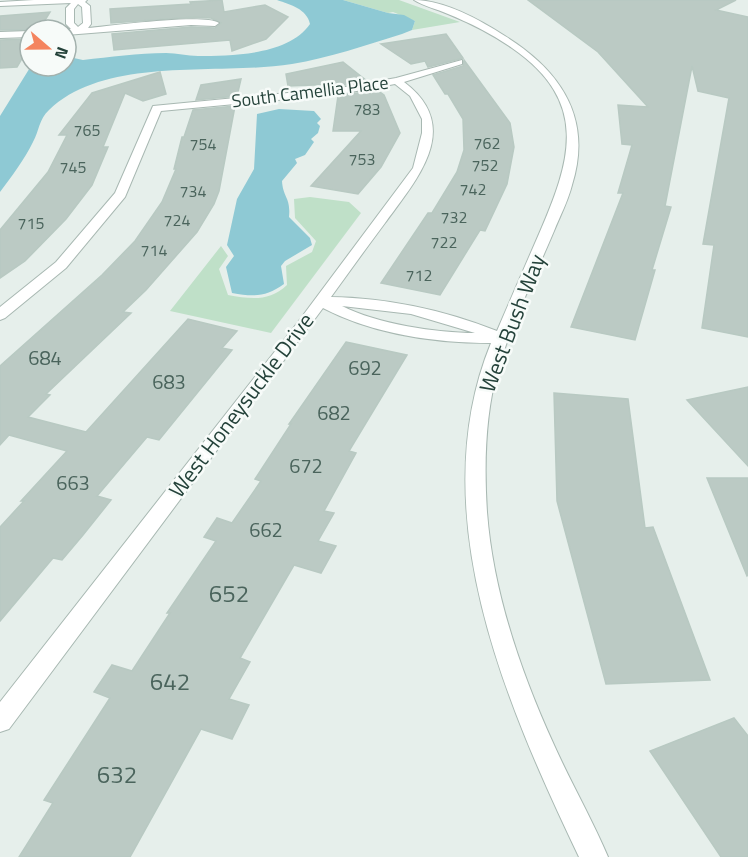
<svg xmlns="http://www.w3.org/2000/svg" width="748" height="857" font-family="'Titillium Web',sans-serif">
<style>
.green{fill:#bfe0c8}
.water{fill:#8ec9d4}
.building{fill:#bbcac4;stroke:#b8c9c2;stroke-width:1.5}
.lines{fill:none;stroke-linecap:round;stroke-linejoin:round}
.minor-casing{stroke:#a8b8b2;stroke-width:2}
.minor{fill:#fff;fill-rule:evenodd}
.labels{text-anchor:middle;stroke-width:5;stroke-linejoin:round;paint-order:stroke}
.far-number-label{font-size:16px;fill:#4a645c}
.far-street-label{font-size:18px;fill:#24423a;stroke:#f7fbf9}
.number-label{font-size:20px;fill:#4a645c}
.street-label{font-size:22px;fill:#24423a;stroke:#f7fbf9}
.near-number-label{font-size:24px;fill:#4a645c}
</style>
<rect width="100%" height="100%" fill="#e6efeb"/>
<g class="green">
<path d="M343,0H399L460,22L412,30L415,21L393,12L388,13Z"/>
<path d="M310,197L349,202L361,213L271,333L170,311L221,246L228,256L219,269L228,295C251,299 269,302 287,285L286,266L312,252L316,241L295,218L294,199Z"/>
</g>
<g class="water">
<path d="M277,0H343L388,13L404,15L415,21L412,30L402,34C366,45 329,58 292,64C218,76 107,55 49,110C39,119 39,131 33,142C24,160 12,176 0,192V116L31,66H66V51L69,57L83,60C110,57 138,53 166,53C177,53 187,56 198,56C232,56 289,55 310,24C307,9 291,5 277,0Z"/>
<path d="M279,109L314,111L321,119L317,123L320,126L318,133L311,139L314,142L305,155L295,159L297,163L282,181C283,198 291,197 289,217L310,238L312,245L285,261L281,266L284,284C266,297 254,297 232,293L226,267L234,256L227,245L237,199L254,169L257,114Z"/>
</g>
<g class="building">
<path d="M222,0L224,12L265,5L288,17L266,39L232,51L230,40L114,50L112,34L191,27L215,28L221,23L211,18L195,17L111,23L110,9L191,4L190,2Z"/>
<path d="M528,0H736L716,10L748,17V337L702,328L714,245L703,244L729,98L698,91L692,66L665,206L671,207L652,270H655L635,340L571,327L623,193H618L632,145L622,144L618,105L648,107L598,52Z"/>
<path d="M50,12L39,30H0V16Z"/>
<path d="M446,34L463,58L428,67L425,61L411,64L381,44Z"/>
<path d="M30,39V45L17,67L0,68V40Z"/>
<path d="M464,60L510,123L514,147L507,184L485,231L480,230L440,295L381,283L428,213H432L457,172L464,150L463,119L448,94H445L433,75L463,66Z"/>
<path d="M343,62L367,81L340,86V84L288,86L286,74Z"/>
<path d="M160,72L166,94L143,101L125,93L103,147H108L92,185L66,219L25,261L0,278V230L48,172L67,135H59L92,93Z"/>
<path d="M241,79L237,96L196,100L201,85Z"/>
<path d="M377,90L384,95L400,133L381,167L358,194L311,186L361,131H333L338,96Z"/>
<path d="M235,106L219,191L214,204L197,232L146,290L123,312L131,313L46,394L50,395L28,417L86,432L188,319L237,331L222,348L232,350L159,440L147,437L97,496L111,500L83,535L62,560L53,558L0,621V527L24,501H21L67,451L9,435L0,445V366L102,275L135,241L162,202L176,169H174L182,137H184L193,110Z"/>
<path d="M346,342L407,355L349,451L356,453L324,511L334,513L318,541L336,546L321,573L294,565L240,658L250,662L229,699L249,705L232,739L201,729L130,857H19L53,803L44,800L110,698L94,692L112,665L132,671L170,613H167L216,541L204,537L217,518L232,523L261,481L255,479L291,424H289Z"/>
<path d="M748,387V466L687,400Z"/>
<path d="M554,393L628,399L645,528L653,527L710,680L606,684L557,501Z"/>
<path d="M707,478H748V575L747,576Z"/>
<path d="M734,718L748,736V857H721L650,751Z"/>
</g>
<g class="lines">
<g class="minor-casing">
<g id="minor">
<path d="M34,0H87L85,2L90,6L91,24L88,28C111,26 204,13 219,23L215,26L191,25L66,35V30H64L71,29L66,24V8L71,3L0,6V2ZM78,4L82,7L83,23L78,27L74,23V9Z"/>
<path d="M414,0C445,0 480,20 505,36C561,71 593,118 572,185C568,201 560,216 554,231C535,276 512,322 498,369C485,414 484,465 487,512C493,592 521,673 554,745C571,783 592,819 608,857H579C506,704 422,512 491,343C435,343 373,334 323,308L9,729L0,732V702L298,322L413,168L422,133V119L410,96L395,84L340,94L161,111L125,197L66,268L5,318L0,320V307L56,262L115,193L153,106L340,88L396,78L462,60V64L404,82C464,127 417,179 385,223C367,247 349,272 331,297C388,298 444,310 497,331C511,298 525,266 539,234C571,160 590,102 512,48C492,34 470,23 448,14C437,9 423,6 414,0ZM342,306L411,314L475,333C437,333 377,324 342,306Z"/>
<path d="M30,31V37L0,38V32Z"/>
</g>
</g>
<use href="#minor" class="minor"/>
</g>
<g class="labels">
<g class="far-number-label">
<text x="367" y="115">783</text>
<text x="87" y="136">765</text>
<text x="487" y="149">762</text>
<text x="203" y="150">754</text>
<text x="362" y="165">753</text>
<text x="485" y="171">752</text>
<text x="73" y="173">745</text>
<text x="473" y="195">742</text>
<text x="193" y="197">734</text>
<text x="454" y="223">732</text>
<text x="177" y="226">724</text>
<text x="31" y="229">715</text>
<text x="444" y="248">722</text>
<text x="154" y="256">714</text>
<text x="419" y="281">712</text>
</g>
<g class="far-street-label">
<text transform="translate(310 92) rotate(-7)" y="6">South Camellia Place</text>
</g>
<g class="number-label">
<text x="45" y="365">684</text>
<text x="365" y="375">692</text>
<text x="169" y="389">683</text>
<text x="334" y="420">682</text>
<text x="306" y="473">672</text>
<text x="73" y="490">663</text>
<text x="266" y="537">662</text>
</g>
<g class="street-label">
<text transform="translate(512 323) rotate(-69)" y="8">West Bush Way</text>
<text transform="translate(241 405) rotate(-53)" y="8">West Honeysuckle Drive</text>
</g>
<g class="near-number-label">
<text x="229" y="602">652</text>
<text x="170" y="690">642</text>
<text x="117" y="783">632</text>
</g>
</g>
<g transform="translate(48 48) rotate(110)"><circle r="28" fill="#f7fbf9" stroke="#a3b1ad" stroke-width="1.5"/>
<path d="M0-4.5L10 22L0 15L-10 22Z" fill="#f4845f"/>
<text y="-9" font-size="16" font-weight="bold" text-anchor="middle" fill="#24423a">N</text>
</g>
</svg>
